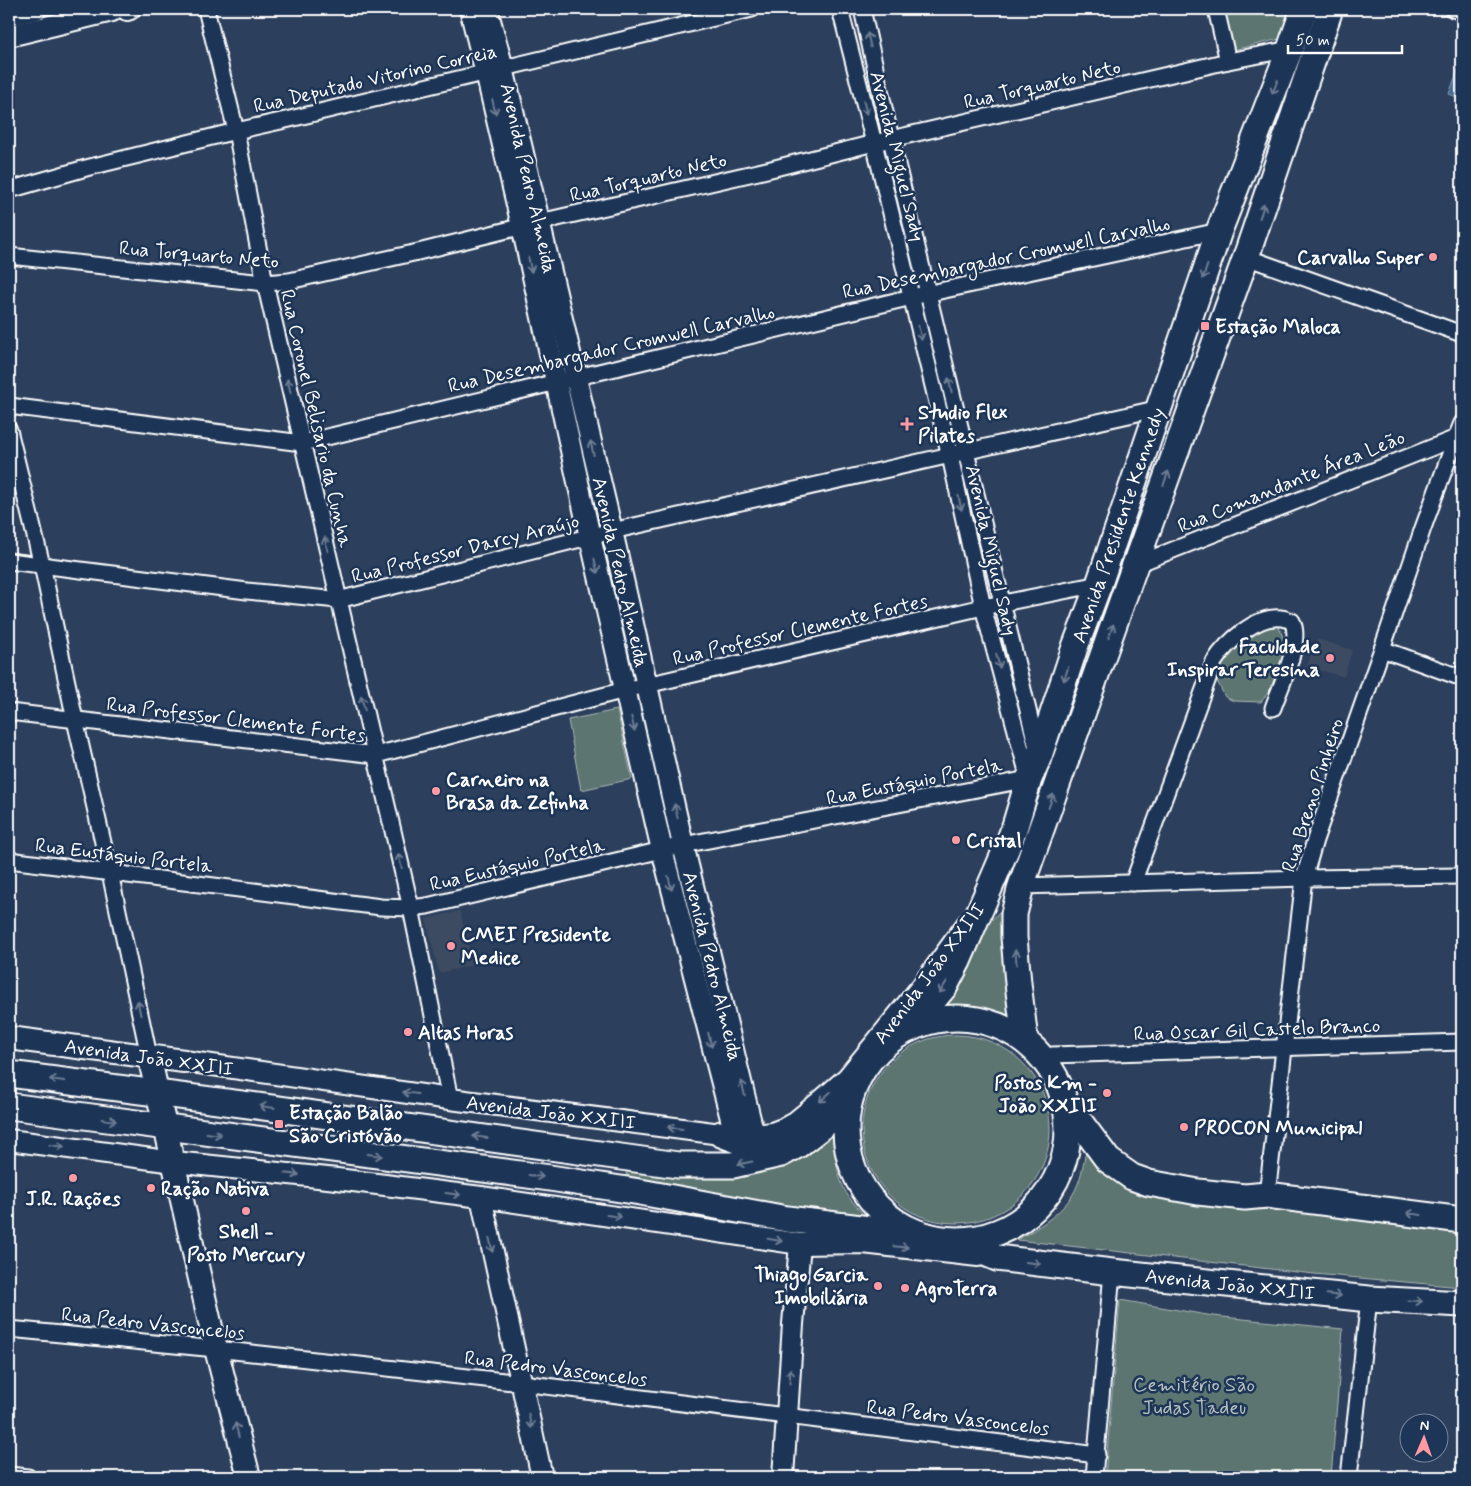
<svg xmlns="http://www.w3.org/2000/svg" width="1471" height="1486" font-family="Mynerve,sans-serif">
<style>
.built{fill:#3d4b62}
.green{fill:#5c7470;stroke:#aebab8}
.water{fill:#44678b;stroke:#8fa4b9}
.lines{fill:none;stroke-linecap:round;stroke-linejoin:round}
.minor-casing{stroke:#fff;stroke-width:19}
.tertiary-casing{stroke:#fff;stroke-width:24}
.secondary-casing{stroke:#fff;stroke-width:26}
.primary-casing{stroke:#fff;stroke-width:29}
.minor{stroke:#1d3557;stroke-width:15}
.tertiary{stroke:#1d3557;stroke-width:20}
.secondary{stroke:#1d3557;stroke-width:22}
.primary{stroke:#1d3557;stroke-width:25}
.oneway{stroke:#6c7c92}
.poi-dot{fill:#ff9aa2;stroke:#1d3557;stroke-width:2}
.labels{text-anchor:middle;stroke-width:5;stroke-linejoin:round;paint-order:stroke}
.street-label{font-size:20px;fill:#fff;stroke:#1d3557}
.poi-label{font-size:20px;font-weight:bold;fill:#fff;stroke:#1d3557;text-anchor:start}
.park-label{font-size:20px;fill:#b6c0bf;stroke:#1d3557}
</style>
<rect width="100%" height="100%" fill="#2c3f5c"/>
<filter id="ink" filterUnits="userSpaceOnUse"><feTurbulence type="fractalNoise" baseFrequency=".02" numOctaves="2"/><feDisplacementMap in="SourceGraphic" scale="10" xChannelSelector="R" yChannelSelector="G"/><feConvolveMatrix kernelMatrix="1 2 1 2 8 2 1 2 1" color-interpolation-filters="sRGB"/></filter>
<g filter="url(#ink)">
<g class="built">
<path d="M1317,639L1352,650L1344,677L1307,666Z"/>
<path d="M460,911L473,965L439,973L426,919Z"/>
</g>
<g class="green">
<path d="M1219,9H1299L1288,37L1229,51Z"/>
<path d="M1264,625H1278L1285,642L1283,663L1276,682L1261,702L1234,701L1225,697L1217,681L1221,660L1234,641Z"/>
<path d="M617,710L632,779L581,790L568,720Z"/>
<path d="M1000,911L1007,997L1012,1021L982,1012L940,1010L981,932Z"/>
<circle cx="956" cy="1129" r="94"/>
<path d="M834,1130C835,1154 836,1182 852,1201C858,1209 866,1216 873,1224L789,1214L626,1175L628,1167L677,1173L766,1171Z"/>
<path d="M1086,1152L1105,1174L1131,1190L1164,1199L1297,1212L1462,1234V1287L1314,1274L1017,1240C1039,1227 1067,1211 1077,1186C1082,1175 1083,1163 1086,1152Z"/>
<path d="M1120,1300L1213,1316L1343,1329L1331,1477H1105Z"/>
</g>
<path class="water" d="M1462,59V99L1449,94Z"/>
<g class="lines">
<g class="minor-casing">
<g id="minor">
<path d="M206,9L236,131L265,283L411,908L450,1099"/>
<path d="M862,9L891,139L1038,752"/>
<path d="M1216,9L1228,61"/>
<path d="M1453,9L1462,12"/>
<path d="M9,190L86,168L236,131L290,119L752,9"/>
<path d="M9,256L265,283L289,281L418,252L540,222L771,169L874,143L1228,61L1290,49"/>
<path d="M1246,257L1462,334"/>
<path d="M9,406L302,443L912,297L1219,231"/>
<path d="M9,430L42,565L75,720L110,873L149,1056"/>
<path d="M9,561L247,591L338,600L612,531L1160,408"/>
<path d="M1135,565L1461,436"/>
<path d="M1382,649L1462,678"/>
<path d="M9,712L376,755L625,690L983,607L1099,584"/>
<path d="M9,860L381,907L411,908L427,906L683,845L1029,779L983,607L950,456L874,143L840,9"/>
<path d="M1133,883L1214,662C1226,643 1256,615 1281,618C1284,618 1289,620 1292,621C1303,641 1280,687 1273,708"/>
<path d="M1021,886L1304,878L1462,876"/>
<path d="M1052,1055L1462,1042"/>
<path d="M1267,1195L1304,878L1315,840L1382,649L1423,528L1456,438L1462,423"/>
<path d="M9,1329L216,1349L522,1383L1097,1455"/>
<path d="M9,1475L28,1477"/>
<path d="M1094,1477L1112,1272"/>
<path d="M1349,1477L1369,1299"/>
</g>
</g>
<g class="tertiary-casing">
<g id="tertiary">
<path d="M470,9L486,73L522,226L590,537L662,850L735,1134"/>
<path d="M487,9L503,68L612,531L683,845L754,1135"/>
<path d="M127,10L130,9"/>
<path d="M9,16L36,9"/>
<path d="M9,36L112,11"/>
<path d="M184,1061L450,1099L721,1134L754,1135L772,1133L785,1128L794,1123L822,1100L847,1078L878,1040L922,986L967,924"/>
<path d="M9,1140L174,1162L337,1179L481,1197L800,1244L863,1243L978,1256"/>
<path d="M481,1197L542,1477"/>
<path d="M783,1477L793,1324L800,1244"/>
</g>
</g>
<g class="secondary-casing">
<g id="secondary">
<path d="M9,1038L184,1061"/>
<path d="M149,1056L216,1349L249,1477"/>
</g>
</g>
<g class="primary-casing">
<g id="primary">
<circle cx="957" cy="1129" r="111"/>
<path d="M908,1028L930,1004L945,986L958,961L1007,847L1015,826L1029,779L1039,756L1075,647L1099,584L1219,231L1290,49L1304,9"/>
<path d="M1025,1040L1018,983L1014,937V914L1021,886L1135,565L1246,257L1330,9"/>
<path d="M9,1074L257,1106L678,1165H733L781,1154L798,1145L830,1120L852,1088"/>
<path d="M1065,1102L1108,1160L1132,1177L1149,1183L1198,1192L1245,1197L1267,1195L1462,1220"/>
<path d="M9,1106L550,1178L640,1192L787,1219L927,1236"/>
<path d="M721,1134C746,1144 755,1147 782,1142"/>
<path d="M956,1241L997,1258L1112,1272L1369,1299L1462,1304"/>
</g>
</g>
<use href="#minor" class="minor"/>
<use href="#tertiary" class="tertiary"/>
<use href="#secondary" class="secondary"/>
<use href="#primary" class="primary"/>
</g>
<defs><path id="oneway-shaft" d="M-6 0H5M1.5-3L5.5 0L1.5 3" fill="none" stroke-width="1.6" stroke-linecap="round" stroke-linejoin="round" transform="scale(1.25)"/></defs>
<g class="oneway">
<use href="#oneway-shaft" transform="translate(869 40) rotate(-103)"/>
<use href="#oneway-shaft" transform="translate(1275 87) rotate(111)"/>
<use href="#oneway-shaft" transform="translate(494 107) rotate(77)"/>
<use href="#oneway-shaft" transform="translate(865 107) rotate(76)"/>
<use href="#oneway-shaft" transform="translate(1262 211) rotate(-71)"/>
<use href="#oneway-shaft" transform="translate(530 265) rotate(78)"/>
<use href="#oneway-shaft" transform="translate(1205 272) rotate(109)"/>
<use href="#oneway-shaft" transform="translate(920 333) rotate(76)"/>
<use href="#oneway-shaft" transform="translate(950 385) rotate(-103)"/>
<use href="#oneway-shaft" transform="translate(289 386) rotate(-103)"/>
<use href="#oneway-shaft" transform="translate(592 448) rotate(-103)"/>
<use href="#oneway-shaft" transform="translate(1166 478) rotate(-70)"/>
<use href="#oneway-shaft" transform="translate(960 503) rotate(78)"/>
<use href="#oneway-shaft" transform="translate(326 544) rotate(-103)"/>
<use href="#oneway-shaft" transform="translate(596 566) rotate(77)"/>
<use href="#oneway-shaft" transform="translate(1111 631) rotate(-71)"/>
<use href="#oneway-shaft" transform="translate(998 661) rotate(75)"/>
<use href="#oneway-shaft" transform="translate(1066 674) rotate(108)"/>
<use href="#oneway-shaft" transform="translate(363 703) rotate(-104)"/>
<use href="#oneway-shaft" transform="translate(633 724) rotate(77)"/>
<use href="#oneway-shaft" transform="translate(1051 801) rotate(-71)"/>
<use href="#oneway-shaft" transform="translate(676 811) rotate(-103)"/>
<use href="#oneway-shaft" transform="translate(400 861) rotate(-103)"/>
<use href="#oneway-shaft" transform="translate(670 883) rotate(76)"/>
<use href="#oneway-shaft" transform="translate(1016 957) rotate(-94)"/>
<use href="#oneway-shaft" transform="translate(943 987) rotate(125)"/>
<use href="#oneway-shaft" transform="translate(139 1008) rotate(-102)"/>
<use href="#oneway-shaft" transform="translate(710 1040) rotate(76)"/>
<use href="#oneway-shaft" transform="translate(57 1080) rotate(-173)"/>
<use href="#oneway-shaft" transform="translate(743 1088) rotate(-104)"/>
<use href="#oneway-shaft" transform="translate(410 1093) rotate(-172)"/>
<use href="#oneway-shaft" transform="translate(825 1097) rotate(138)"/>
<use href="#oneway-shaft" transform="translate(267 1107) rotate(-172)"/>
<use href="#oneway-shaft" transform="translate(109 1120) rotate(8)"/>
<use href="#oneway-shaft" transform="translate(675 1128) rotate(-173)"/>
<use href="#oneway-shaft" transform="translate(214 1134) rotate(8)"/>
<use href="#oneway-shaft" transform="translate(480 1137) rotate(-172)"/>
<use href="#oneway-shaft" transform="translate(57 1146) rotate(7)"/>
<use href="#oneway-shaft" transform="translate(375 1155) rotate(8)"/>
<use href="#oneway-shaft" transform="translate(745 1163) rotate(169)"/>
<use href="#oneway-shaft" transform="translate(292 1174) rotate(6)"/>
<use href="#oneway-shaft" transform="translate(536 1176) rotate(8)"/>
<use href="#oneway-shaft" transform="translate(453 1194) rotate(7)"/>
<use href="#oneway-shaft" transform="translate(1414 1214) rotate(-173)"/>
<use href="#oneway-shaft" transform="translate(614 1216) rotate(8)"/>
<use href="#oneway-shaft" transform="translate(775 1240) rotate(9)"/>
<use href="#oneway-shaft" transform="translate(491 1245) rotate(77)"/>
<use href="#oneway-shaft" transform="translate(901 1247) rotate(5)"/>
<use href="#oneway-shaft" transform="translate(1033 1263) rotate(7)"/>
<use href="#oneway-shaft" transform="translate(1334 1295) rotate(6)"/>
<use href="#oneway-shaft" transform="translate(1415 1301) rotate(3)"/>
<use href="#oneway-shaft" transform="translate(790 1376) rotate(-87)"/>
<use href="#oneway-shaft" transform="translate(530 1421) rotate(78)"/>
<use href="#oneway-shaft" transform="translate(237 1430) rotate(-104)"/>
</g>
</g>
<g class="poi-dot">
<circle cx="1433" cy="257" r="5"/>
<rect x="1200" y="321" width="10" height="10" rx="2.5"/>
<path d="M904.5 416.5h5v5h5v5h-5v5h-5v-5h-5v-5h5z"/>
<circle cx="1330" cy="658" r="5"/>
<circle cx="436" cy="791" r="5"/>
<circle cx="956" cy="840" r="5"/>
<circle cx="451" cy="946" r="5"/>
<circle cx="408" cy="1032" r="5"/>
<circle cx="1107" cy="1093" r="5"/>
<rect x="274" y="1119" width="10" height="10" rx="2.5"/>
<circle cx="1184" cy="1127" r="5"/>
<circle cx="73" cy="1178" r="5"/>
<circle cx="151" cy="1188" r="5"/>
<circle cx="246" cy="1211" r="5"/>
<circle cx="878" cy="1286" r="5"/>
<circle cx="905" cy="1288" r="5"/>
</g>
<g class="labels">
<g class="street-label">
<text transform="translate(375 78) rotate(-13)" y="7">Rua Deputado Vitorino Correia</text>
<text transform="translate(1042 84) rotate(-13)" y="7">Rua Torquarto Neto</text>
<text transform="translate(898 156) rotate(76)" y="7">Avenida Miguel Sady</text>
<text transform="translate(648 177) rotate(-13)" y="7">Rua Torquarto Neto</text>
<text transform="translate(529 178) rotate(77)" y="7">Avenida Pedro Almeida</text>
<text transform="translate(199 254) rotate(5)" y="7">Rua Torquarto Neto</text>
<text transform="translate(1006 257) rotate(-12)" y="7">Rua Desembargador Cromwell Carvalho</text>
<text transform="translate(611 348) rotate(-13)" y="7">Rua Desembargador Cromwell Carvalho</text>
<text transform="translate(317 418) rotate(77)" y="7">Rua Coronel Belisario da Cunha</text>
<text transform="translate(1291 481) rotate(-22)" y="7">Rua Comandante Área Leão</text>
<text transform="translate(1118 525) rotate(-71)" y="7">Avenida Presidente Kennedy</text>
<text transform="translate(465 548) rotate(-14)" y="7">Rua Professor Darcy Araújo</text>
<text transform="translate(992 550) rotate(77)" y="7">Avenida Miguel Sady</text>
<text transform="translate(621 572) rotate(77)" y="7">Avenida Pedro Almeida</text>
<text transform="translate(800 629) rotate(-13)" y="7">Rua Professor Clemente Fortes</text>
<text transform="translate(236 719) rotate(7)" y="7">Rua Professor Clemente Fortes</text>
<text transform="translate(914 781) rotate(-11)" y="7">Rua Eustáquio Portela</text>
<text transform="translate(1312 795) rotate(-72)" y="7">Rua Breno Pinheiro</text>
<text transform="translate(124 855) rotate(7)" y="7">Rua Eustáquio Portela</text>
<text transform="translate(517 864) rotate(-13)" y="7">Rua Eustáquio Portela</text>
<text transform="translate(713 966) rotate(76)" y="7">Avenida Pedro Almeida</text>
<text transform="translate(929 973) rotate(-53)" y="7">Avenida João XXIII</text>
<text transform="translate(1257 1029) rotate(-2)" y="7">Rua Oscar Gil Castelo Branco</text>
<text transform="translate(149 1057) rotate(8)" y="7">Avenida João XXIII</text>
<text transform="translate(551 1112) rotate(7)" y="7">Avenida João XXIII</text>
<text transform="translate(1230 1284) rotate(6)" y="7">Avenida João XXIII</text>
<text transform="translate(153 1323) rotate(6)" y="7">Rua Pedro Vasconcelos</text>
<text transform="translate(556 1368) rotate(7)" y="7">Rua Pedro Vasconcelos</text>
<text transform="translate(958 1417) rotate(7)" y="7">Rua Pedro Vasconcelos</text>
</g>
<g class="poi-label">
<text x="1423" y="264" text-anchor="end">Carvalho Super</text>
<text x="1215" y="333">Estação Maloca</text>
<text x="918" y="419">Studio Flex<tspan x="918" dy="23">Pilates</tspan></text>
<text x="1320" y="653" text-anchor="end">Faculdade<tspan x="1320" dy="23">Inspirar Teresina</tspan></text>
<text x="446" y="786">Carneiro na<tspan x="446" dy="23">Brasa da Zefinha</tspan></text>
<text x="966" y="847">Cristal</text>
<text x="461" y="941">CMEI Presidente<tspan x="461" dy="23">Medice</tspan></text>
<text x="418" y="1039">Altas Horas</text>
<text x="1097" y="1089" text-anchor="end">Postos Km -<tspan x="1097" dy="23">João XXIII</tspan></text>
<text x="289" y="1119">Estação Balão<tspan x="289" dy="23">São Cristóvão</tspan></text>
<text x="1194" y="1134">PROCON Municipal</text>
<text x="161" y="1195">Ração Nativa</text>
<text x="73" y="1205" text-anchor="middle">J.R. Rações</text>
<text x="246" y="1238" text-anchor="middle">Shell -<tspan x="246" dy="23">Posto Mercury</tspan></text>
<text x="868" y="1281" text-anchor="end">Thiago Garcia<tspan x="868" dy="23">Imobiliária</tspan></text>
<text x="915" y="1295">AgroTerra</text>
</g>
<g class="park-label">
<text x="1194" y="1391">Cemitério São<tspan x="1194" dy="23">Judas Tadeu</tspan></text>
</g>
</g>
<rect width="1471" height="1486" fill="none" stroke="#1d3557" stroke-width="30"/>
<rect x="15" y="15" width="1441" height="1456" fill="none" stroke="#fff" stroke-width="2" filter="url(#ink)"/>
<g transform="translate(1424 1438) rotate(2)"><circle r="24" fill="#1d3557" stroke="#77869a"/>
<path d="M0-4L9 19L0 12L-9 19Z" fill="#ff9aa2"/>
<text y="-8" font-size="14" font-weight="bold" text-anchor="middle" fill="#ffffff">N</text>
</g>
<path d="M1288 45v8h114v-8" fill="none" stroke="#ffffff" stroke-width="2.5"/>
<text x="1296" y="45" font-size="15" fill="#ffffff" stroke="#1d3557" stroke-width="4" paint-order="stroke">50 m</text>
</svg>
